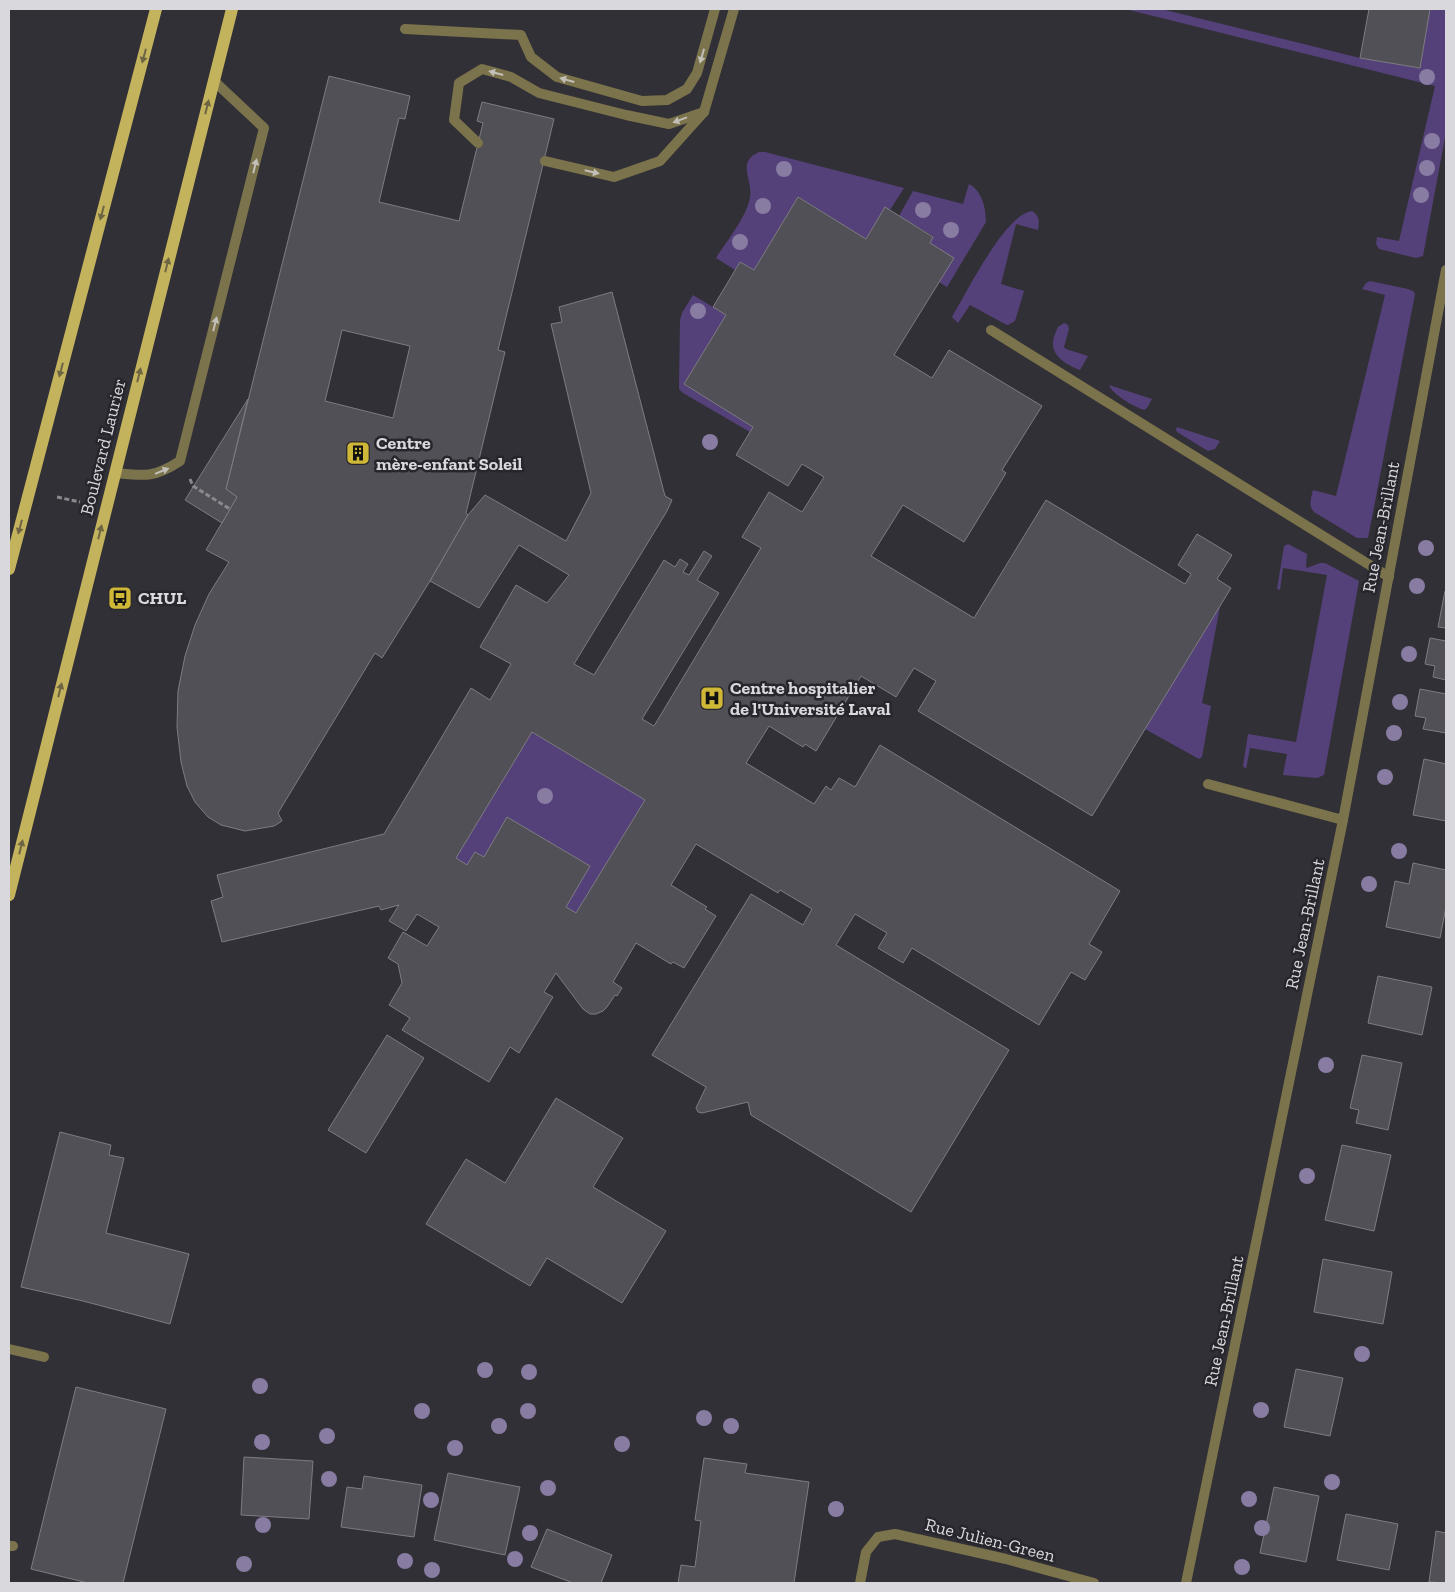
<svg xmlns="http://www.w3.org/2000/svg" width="1455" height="1592" font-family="'Zilla Slab',serif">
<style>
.green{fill:#554179}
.building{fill:#525057;stroke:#7e7c83;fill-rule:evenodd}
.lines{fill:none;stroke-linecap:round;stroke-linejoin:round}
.path{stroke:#8a898e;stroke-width:3;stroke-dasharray:5 2.5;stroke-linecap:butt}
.lane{stroke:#7b734b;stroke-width:10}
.street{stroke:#7b734b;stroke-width:10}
.primary{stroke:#c4b35d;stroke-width:12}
.tree{fill:#887ca3}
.oneway{fill:#6e6543}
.oneway2{fill:#c2bfb8}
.labels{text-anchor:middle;stroke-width:5;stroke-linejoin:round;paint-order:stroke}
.poi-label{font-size:18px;font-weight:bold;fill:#d9d8dc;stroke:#28262d;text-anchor:start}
.street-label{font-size:18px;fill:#d9d8dc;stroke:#28262d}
</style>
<rect width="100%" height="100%" fill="#323037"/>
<g class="green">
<path d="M1125,9H1161L1360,58L1420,68L1430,9H1446V132L1423,256L1416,258L1379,249L1376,244L1377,237L1399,241L1435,86Z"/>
<path d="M759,152H765L904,188L890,210L885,208L866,239L798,197L754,270L740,262L735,270L716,258C726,242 748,215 750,197C753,179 736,162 759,152Z"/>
<path d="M969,184C982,191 986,208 986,222L947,287L939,282L953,258L930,243L933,236L899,216L913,191L963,204Z"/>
<path d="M1032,211C1040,216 1039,221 1038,230L1016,224L1001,284L1024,291L1015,321L1008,325L1005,324L970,305L958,323L952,317C966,294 1005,214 1032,211Z"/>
<path d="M1370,281L1408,289L1413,291L1415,294L1368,538H1357L1314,512C1308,506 1311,498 1313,490L1336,496L1385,295L1362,289L1366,283Z"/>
<path d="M693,295L726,315L684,384L753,427L750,432L683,393L679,389L680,320L682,313Z"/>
<path d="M1064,323L1068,325L1069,329L1064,347L1066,349L1088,356L1080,370C1069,366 1052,357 1053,343C1053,337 1056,332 1058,327Z"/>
<path d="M1109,385L1152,399L1147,408L1144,410C1134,407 1112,394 1109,385Z"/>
<path d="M1177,427L1220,441L1215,449L1208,451L1177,432L1176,430Z"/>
<path d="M1288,544L1307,554L1306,566L1307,568L1320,563H1325L1359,581L1324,775L1317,778L1283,775L1287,754L1250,748L1246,769L1243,766L1248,734L1296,742L1327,575L1283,568L1280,590L1277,589L1284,546Z"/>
<path d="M1220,606L1202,703L1211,706L1202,757L1199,759L1145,729Z"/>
<path d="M532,732L645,800L576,913L484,857L467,865L456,858Z"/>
</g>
<g class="building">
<path d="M1369,9H1430L1420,68L1360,58Z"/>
<path d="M329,76L410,96L405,119L399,118L379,202L459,221L483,123L477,121L482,102L554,119L498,350L505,352L466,513L468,515L430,581L382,658L375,653L278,813L282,821L274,826L245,831L221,825L208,817L195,802L187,786L181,762L177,727L178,691L185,656L195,625L209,594L229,562L206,550L237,497L226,489ZM342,330L410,346L393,418L325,401Z"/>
<path d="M798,197L866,239L885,207L933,237L930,243L954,258L894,355L932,378L949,350L1042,406L1002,470L1006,473L964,542L903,505L871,556L974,618L1046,500L1185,584L1191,574L1178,565L1197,534L1232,555L1217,579L1231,588L1092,816L918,711L936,681L914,668L896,697L861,676L816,751L805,744L803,747L769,726L746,763L814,804L826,786L831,790L839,778L855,787L880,745L1120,891L1089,944L1102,952L1085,980L1071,972L1039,1025L912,948L903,963L878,948L887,933L855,914L836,945L1009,1050L911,1212L751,1115L748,1102L702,1113L698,1112L696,1108L706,1087L652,1055L751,894L803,925L812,909L780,890L778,893L696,844L671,885L707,907L705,909L716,916L684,968L673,962L671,964L636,943L613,982L622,988L617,996L615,995L607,1007L603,1011L596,1014H590L583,1009L556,973L544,992L553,997L519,1053L510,1047L489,1082L402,1030L410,1018L389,1005L402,983L398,964L388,958L403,932L427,946L439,927L417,914L406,931L389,921L399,905L381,910L379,906L222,942L211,901L223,897L217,875L384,834L471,688L490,700L511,664L480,647L516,585L547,603L569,575L519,545L479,608L430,581L468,515L485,495L566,541L591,493L551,324L562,322L559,307L612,292L665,496L672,500L667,511L574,664L594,675L664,560L675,567L680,559L688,564L683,572L689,575L704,551L712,556L697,580L719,593L642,719L654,726L761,548L742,537L769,492L802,512L824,477L802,464L788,486L736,455L753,427L684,384L726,315L713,307L740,262L754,270ZM532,732L645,800L576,913L566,907L590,866L507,817L484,857L475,852L467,865L456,858Z"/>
<path d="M248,399L226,489L237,497L222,523L185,500Z"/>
<path d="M1445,591L1446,592V628L1438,627Z"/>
<path d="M1430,638L1446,641V680L1433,677L1435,666L1425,664Z"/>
<path d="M1420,689L1446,694V733L1423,729L1426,718L1415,716Z"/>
<path d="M1424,759L1446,764V821L1413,815Z"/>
<path d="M1413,863L1446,870V907L1440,938L1386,927L1395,881L1409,884Z"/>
<path d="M1378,976L1432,987L1422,1035L1368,1023Z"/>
<path d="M387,1035L424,1058L366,1153L328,1130Z"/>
<path d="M1362,1055L1402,1063L1388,1130L1356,1123L1359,1110L1350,1108Z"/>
<path d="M556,1098L623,1138L593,1187L666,1231L622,1303L547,1258L530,1286L426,1224L466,1159L505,1183Z"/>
<path d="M60,1132L111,1145L109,1155L124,1158L106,1233L189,1254L170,1324L83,1301L21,1287Z"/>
<path d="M1342,1145L1391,1155L1374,1231L1325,1220Z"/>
<path d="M1323,1259L1392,1272L1383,1324L1314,1312Z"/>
<path d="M1296,1369L1343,1378L1330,1436L1284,1427Z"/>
<path d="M76,1387L166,1409L123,1583H88L31,1569Z"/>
<path d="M244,1457L313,1461L309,1519L241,1515Z"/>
<path d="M704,1458L747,1464L745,1473L809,1482L794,1583H678L681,1565L695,1567L701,1521L695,1520Z"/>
<path d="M448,1473L520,1487L505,1555L434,1540Z"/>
<path d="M364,1476L422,1485L414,1537L341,1527L347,1487L362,1489Z"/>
<path d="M1274,1487L1319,1496L1306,1562L1260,1553Z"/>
<path d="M1346,1514L1398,1524L1389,1570L1337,1560Z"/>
<path d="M547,1529L612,1555L601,1583H573L531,1567Z"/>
<path d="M1436,1531L1446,1533V1583L1429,1582Z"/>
</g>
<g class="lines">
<g class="path">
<path d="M190,479L193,486L230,509"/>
<path d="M57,497L80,502"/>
</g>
<g class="lane">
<path d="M405,29L521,35L531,57L557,77L642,101L667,100L687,89L697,73L715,9"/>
<path d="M704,112L734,9"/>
<path d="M478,143L454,120L459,83L482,69L511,77L539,93L626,115L669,124L704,112L660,161L614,177L545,161"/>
<path d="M991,330L1389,577"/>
<path d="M115,473C145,476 154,478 180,461L264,128L214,81"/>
<path d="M1208,784L1343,820"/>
<path d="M9,1349L44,1357"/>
<path d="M9,1546H13"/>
</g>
<g class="street">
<path d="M860,1583L866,1552L878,1537L895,1534L1006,1559L1094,1583"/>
<path d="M1186,1583L1343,820L1446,270"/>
</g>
<g class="primary">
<path d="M9,569L156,9"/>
<path d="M9,895L232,9"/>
</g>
</g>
<g class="tree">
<circle cx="1427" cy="77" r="8"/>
<circle cx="1432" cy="141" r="8"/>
<circle cx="1427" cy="168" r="8"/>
<circle cx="784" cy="169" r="8"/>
<circle cx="1421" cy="195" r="8"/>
<circle cx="763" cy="206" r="8"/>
<circle cx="923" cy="210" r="8"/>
<circle cx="951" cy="230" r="8"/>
<circle cx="740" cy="242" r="8"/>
<circle cx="698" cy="311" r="8"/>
<circle cx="710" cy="442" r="8"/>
<circle cx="1426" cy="548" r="8"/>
<circle cx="1417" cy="586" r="8"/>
<circle cx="1409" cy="654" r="8"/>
<circle cx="1400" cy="702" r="8"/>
<circle cx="1394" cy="733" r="8"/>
<circle cx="1385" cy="777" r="8"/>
<circle cx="545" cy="796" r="8"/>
<circle cx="1399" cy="851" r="8"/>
<circle cx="1369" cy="884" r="8"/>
<circle cx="1326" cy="1065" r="8"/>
<circle cx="1307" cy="1176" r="8"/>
<circle cx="1362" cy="1354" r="8"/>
<circle cx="485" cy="1370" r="8"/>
<circle cx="529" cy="1372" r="8"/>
<circle cx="260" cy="1386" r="8"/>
<circle cx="1261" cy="1410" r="8"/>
<circle cx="422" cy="1411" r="8"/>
<circle cx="528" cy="1411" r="8"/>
<circle cx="704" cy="1418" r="8"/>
<circle cx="499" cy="1426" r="8"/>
<circle cx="731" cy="1426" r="8"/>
<circle cx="327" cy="1436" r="8"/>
<circle cx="262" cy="1442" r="8"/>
<circle cx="622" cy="1444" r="8"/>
<circle cx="455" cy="1448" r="8"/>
<circle cx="329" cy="1479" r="8"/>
<circle cx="1332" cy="1482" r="8"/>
<circle cx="548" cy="1488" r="8"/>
<circle cx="1249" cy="1499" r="8"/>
<circle cx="431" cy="1500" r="8"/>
<circle cx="836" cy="1509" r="8"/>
<circle cx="263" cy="1525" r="8"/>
<circle cx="1262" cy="1528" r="8"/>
<circle cx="530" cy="1533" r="8"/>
<circle cx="515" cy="1559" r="8"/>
<circle cx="405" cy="1561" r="8"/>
<circle cx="244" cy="1564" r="8"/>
<circle cx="1242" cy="1567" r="8"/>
<circle cx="432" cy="1570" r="8"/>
</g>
<defs><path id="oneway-solid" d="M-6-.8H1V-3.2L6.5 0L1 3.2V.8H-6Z" transform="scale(1.25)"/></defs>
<g class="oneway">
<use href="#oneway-solid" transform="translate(144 56) rotate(105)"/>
<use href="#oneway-solid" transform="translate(207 107) rotate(-76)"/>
<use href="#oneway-solid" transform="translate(102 213) rotate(105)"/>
<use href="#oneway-solid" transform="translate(167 265) rotate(-76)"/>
<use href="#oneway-solid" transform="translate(61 370) rotate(105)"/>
<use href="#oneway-solid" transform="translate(139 375) rotate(-76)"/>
<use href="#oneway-solid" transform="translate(20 527) rotate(105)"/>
<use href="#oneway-solid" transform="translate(100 532) rotate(-76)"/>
<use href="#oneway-solid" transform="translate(60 690) rotate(-76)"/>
<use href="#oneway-solid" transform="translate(21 847) rotate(-76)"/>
</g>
<g class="oneway2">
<use href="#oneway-solid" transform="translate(702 56) rotate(106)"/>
<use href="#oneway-solid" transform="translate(496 73) rotate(-165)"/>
<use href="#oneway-solid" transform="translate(567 80) rotate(-164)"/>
<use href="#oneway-solid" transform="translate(680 120) rotate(160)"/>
<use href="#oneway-solid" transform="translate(255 166) rotate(-76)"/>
<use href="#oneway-solid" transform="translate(592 172) rotate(13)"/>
<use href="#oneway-solid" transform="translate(215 324) rotate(-76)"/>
<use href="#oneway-solid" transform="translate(162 471) rotate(-22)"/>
</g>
<defs>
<g id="building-square" transform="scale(1.25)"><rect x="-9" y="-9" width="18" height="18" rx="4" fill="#cfb837" stroke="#28262d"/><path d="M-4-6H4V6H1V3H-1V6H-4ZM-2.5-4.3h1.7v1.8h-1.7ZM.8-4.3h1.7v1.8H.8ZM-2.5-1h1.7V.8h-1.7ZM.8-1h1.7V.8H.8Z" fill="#111"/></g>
<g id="bus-square" transform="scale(1.25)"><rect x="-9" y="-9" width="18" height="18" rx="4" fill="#cfb837" stroke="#28262d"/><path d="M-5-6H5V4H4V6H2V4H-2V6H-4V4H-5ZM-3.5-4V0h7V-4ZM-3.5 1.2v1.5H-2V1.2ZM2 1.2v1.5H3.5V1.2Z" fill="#111"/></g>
<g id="hospital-square" transform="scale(1.25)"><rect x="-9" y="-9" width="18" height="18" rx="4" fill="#cfb837" stroke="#28262d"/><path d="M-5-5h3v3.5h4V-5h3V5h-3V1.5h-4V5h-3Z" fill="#111"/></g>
</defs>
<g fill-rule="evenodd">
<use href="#building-square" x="358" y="453"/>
<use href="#bus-square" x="120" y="598"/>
<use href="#hospital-square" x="712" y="698"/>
</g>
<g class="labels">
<g class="poi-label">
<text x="376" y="449">Centre<tspan x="376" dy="21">mère-enfant Soleil</tspan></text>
<text x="138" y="604">CHUL</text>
<text x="730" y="694">Centre hospitalier<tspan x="730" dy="21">de l'Université Laval</tspan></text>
</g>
<g class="street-label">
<text transform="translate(103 447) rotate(-76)" y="6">Boulevard Laurier</text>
<text transform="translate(1381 527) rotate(-79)" y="6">Rue Jean-Brillant</text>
<text transform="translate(1305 924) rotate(-78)" y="6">Rue Jean-Brillant</text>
<text transform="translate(1224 1321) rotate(-78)" y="6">Rue Jean-Brillant</text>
<text transform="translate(990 1540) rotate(14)" y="6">Rue Julien-Green</text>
</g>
</g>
<rect width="1455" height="1592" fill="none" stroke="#d9d8dc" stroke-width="20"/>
</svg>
